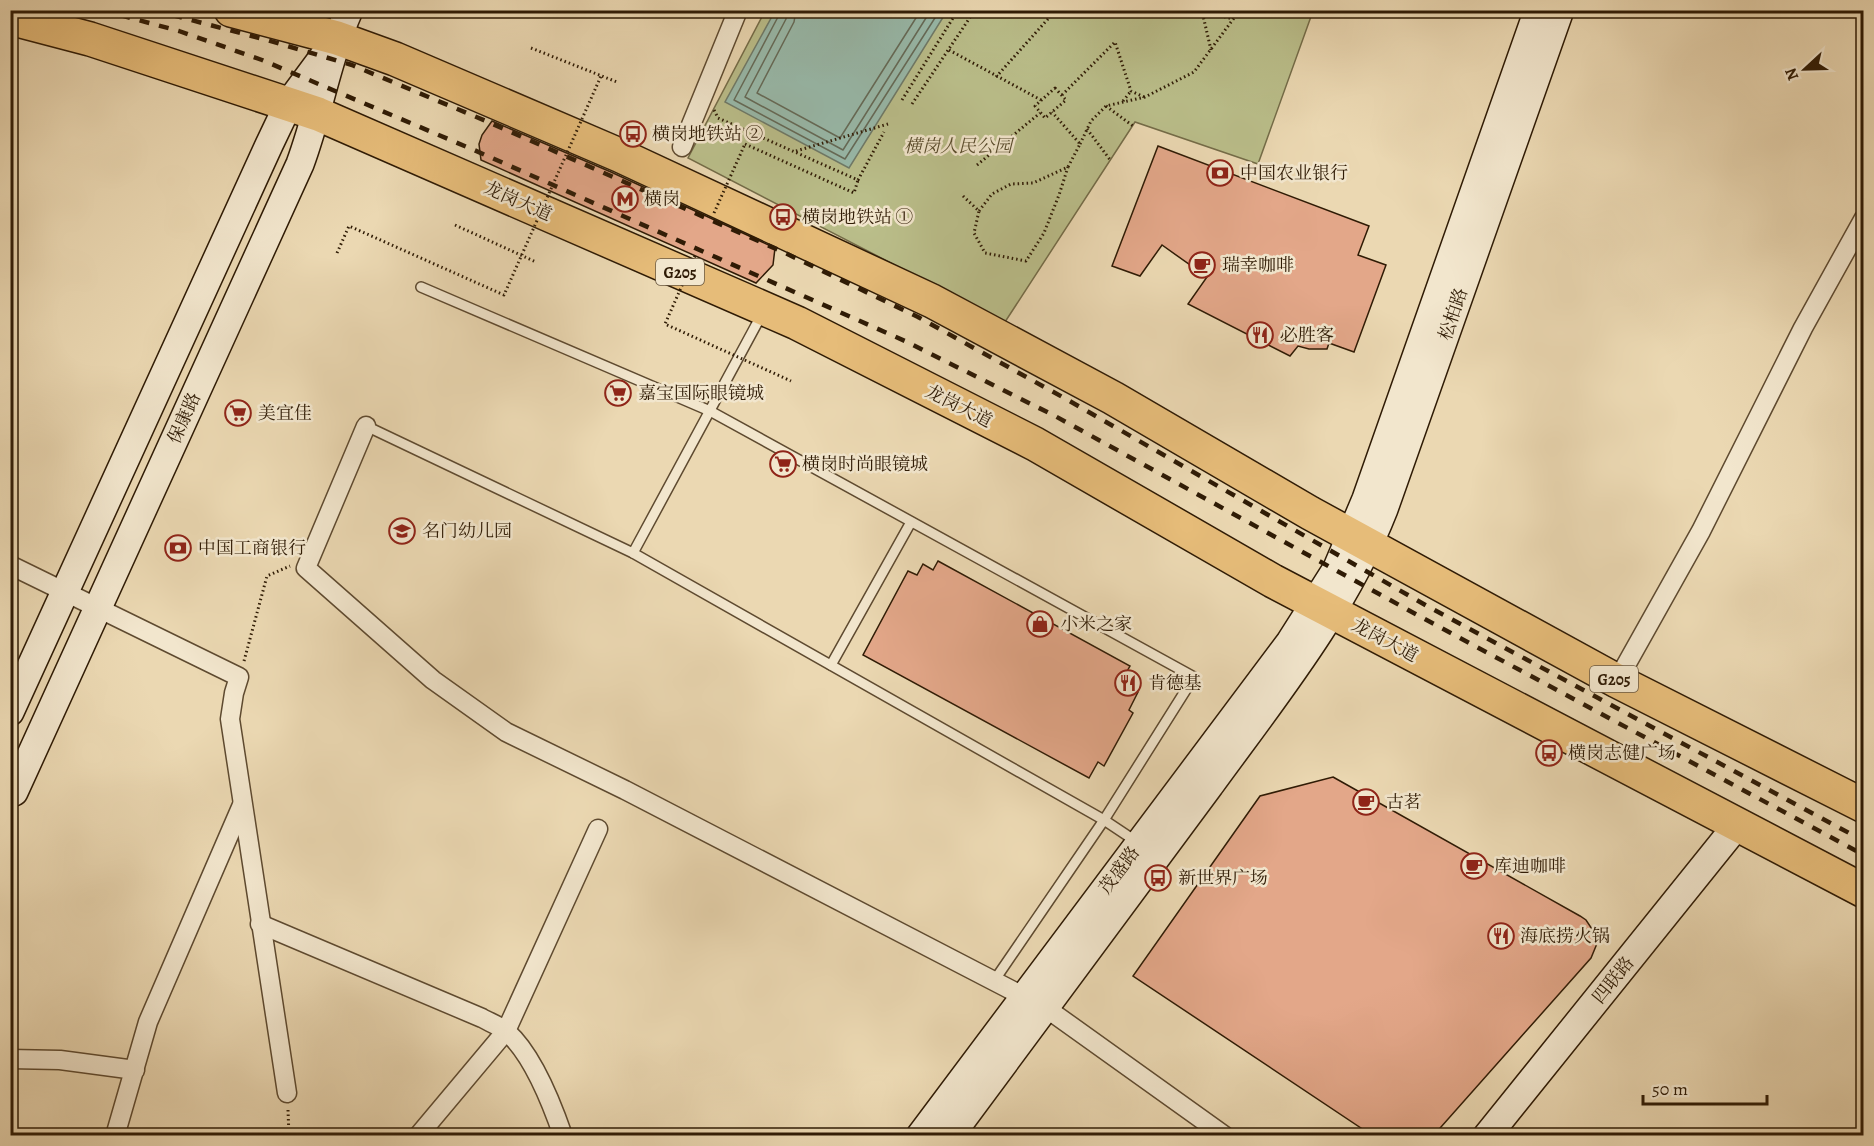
<svg xmlns="http://www.w3.org/2000/svg" width="1874" height="1146" font-family="Alegreya,'Noto Serif SC',serif">
<style>
.green{fill:#babe8a;stroke:#746c48;stroke-width:1.5}
.water{fill:#98baab;stroke:#6e7a69;stroke-width:1.5}
.lines{fill:none;stroke-linecap:round;stroke-linejoin:round}
.shore{stroke:#646a58;stroke-width:1.5}
.building{fill:#e3a789;stroke:#2f1b05;stroke-width:1.5}
.lane-casing{stroke:#5e4a30;stroke-width:12}
.street-casing{stroke:#5e4a30;stroke-width:21}
.secondary-casing{stroke:#2f1b05;stroke-width:30}
.highway-casing{stroke:#2f1b05;stroke-width:36}
.path{stroke:#2f1b05;stroke-width:3;stroke-dasharray:1.5 3;stroke-linecap:butt}
.lane{stroke:#f2e6cd;stroke-width:9}
.street{stroke:#f2e6cd;stroke-width:18}
.secondary{stroke:#f2e6cd;stroke-width:27}
.highway{stroke:#e6bc79;stroke-width:33}
.rail{stroke:#2f1b05;stroke-width:4.5;stroke-dasharray:10 10;stroke-linecap:butt}
.path-bridge{stroke:#2f1b05;stroke-width:3;stroke-dasharray:1.5 3;stroke-linecap:butt}
.labels{text-anchor:middle;stroke-width:5;stroke-linejoin:round;paint-order:stroke}
.shield{fill:#f2e6cd;stroke:#6a5841;stroke-width:1.5}
.shield-label{font-size:16px;font-weight:bold;fill:#2f1b05}
.poi-label{font-size:18px;fill:#2f1b05;stroke:#f2e6cd;text-anchor:start}
.park-label{font-size:18px;font-style:italic;fill:#594c2d;stroke:#f2e6cd}
.street-label{font-size:18px;fill:#2f1b05;stroke:#f2e6cd}
</style>
<rect width="100%" height="100%" fill="#ebd8b2"/>
<filter id="stains"><feTurbulence type="fractalNoise" baseFrequency=".00333" numOctaves="4"/><feColorMatrix values="0 0 0 0 .2 0 0 0 0 .09 0 0 0 0 .02 0 0 0 .5 -.17"/></filter>
<radialGradient id="worn" r=".72"><stop offset=".6" stop-color="#630" stop-opacity="0"/><stop offset="1" stop-color="#630" stop-opacity=".3"/></radialGradient>
<path class="green" d="M765,11H1313L1258,164L1135,122L1005,322L688,158Z"/>
<path class="water" d="M775,11H947L849,168L725,102Z"/>
<g class="lines">
<g class="shore">
<path d="M780,10L779,15L734,100L845,159L940,10"/>
<path d="M787,10L786,19L745,97L843,150L931,10"/>
<path d="M796,10L794,22L757,93L840,138L921,10"/>
</g>
</g>
<g class="building">
<path d="M492,121L611,172L775,248L773,265L756,283L481,160L479,144L482,135Z"/>
<path d="M1158,146L1369,226L1358,255L1386,265L1354,352L1329,343L1327,349H1309L1298,346L1290,356L1188,304L1207,277L1162,245L1140,276L1112,266Z"/>
<path d="M938,561L1130,666L1126,673L1136,679L1131,688L1138,692L1129,710L1133,713L1104,766L1098,762L1089,778L863,655L908,571L917,575L923,564L933,570Z"/>
<path d="M1333,777L1580,916L1586,920L1594,932L1596,946L1591,958L1433,1136H1373L1133,976L1260,796Z"/>
</g>
<g class="lines">
<g class="lane-casing">
<g id="lane">
<path d="M421,287L710,411L1194,677L1104,820L994,981"/>
<path d="M366,426L633,553L1104,820L1137,842"/>
<path d="M633,553L762,314"/>
<path d="M831,665L911,522"/>
</g>
</g>
<g class="street-casing">
<g id="street">
<path d="M682,147L738,10"/>
<path d="M366,426L306,568L433,680L506,732L625,790L1046,1008L1225,1136"/>
<path d="M10,565L239,677L234,693L230,719L287,1093"/>
<path d="M1617,681L1701,531L1803,328L1864,218"/>
<path d="M260,924L482,1018C489,1022 500,1026 507,1032C532,1054 552,1104 563,1136"/>
<path d="M10,1059L60,1060L135,1070"/>
<path d="M115,1136L148,1022L242,805"/>
<path d="M418,1136L506,1031L598,829"/>
</g>
</g>
<g class="secondary-casing">
<g id="secondary">
<path d="M10,712L269,145L289,103L329,49"/>
<path d="M14,792L300,164C319,113 327,60 349,10"/>
<path d="M920,1136L1290,642L1337,568L1366,499L1538,10"/>
<path d="M950,1136C1038,1019 1124,902 1210,785C1274,697 1344,611 1384,509L1560,10"/>
<path d="M1487,1136L1738,824"/>
</g>
</g>
<g class="highway-casing">
<g id="highway">
<path d="M231,10L337,38L395,59L619,155L932,301L1113,398L1310,513L1617,681L1864,806"/>
<path d="M10,18L90,39L318,114L797,323L1035,444L1273,581L1864,891"/>
</g>
</g>
<g class="path">
<path d="M531,48L617,82"/>
<path d="M949,50L1041,100"/>
<path d="M1211,50L1202,11L1233,19"/>
<path d="M996,77L1056,10"/>
<path d="M1055,88L1066,100L1045,118L1035,106Z"/>
<path d="M1062,95L1115,42L1131,91L1144,97"/>
<path d="M902,100L958,10"/>
<path d="M1123,101L1131,91"/>
<path d="M912,104L975,10"/>
<path d="M1106,106L1133,126"/>
<path d="M714,110L718,118L858,180L884,132"/>
<path d="M1087,129L1111,161"/>
<path d="M745,144L854,193L858,180"/>
<path d="M1080,144L1091,121L1106,106L1145,97L1194,72L1240,10"/>
<path d="M796,151L888,124"/>
<path d="M977,165L1040,113"/>
<path d="M963,196L979,211L974,233L985,253L1026,261L1044,233L1059,195L1068,167"/>
<path d="M979,211L992,194L1011,184L1033,183L1068,167L1080,144L1052,112"/>
<path d="M455,225L536,262"/>
<path d="M244,661L267,576L290,566"/>
<path d="M288,1110L289,1136"/>
</g>
<use href="#lane" class="lane"/>
<use href="#street" class="street"/>
<use href="#secondary" class="secondary"/>
<use href="#highway" class="highway"/>
<g class="rail">
<path d="M101,10L179,31L262,60L474,150L905,341L1055,416L1421,617L1864,855"/>
<path d="M153,10L267,40L352,65L486,121L781,251L918,317L1066,399L1427,606L1864,841"/>
</g>
<g class="path-bridge">
<path d="M714,213L745,144"/>
<path d="M337,253L349,226L504,295L601,76"/>
<path d="M695,256L665,324L791,381"/>
</g>
</g>
<defs>
<g id="bus-ring" transform="scale(1.35)"><circle r="9.5" fill="#f2e6cd" stroke="#8f2418" stroke-width="1.5"/><path d="M-5-6H5V4H4V6H2V4H-2V6H-4V4H-5ZM-3.5-4V0h7V-4ZM-3.5 1.2v1.5H-2V1.2ZM2 1.2v1.5H3.5V1.2Z" fill="#8f2418"/></g>
<g id="bank-ring" transform="scale(1.35)"><circle r="9.5" fill="#f2e6cd" stroke="#8f2418" stroke-width="1.5"/><path d="M-6-4H6V4H-6ZM0-2.3a2.3 2.3 0 1 0 0 4.6a2.3 2.3 0 1 0 0-4.6Z" fill="#8f2418"/></g>
<g id="metro-ring" transform="scale(1.35)"><circle r="9.5" fill="#f2e6cd" stroke="#8f2418" stroke-width="1.5"/><path d="M-5.5 5V-5H-3L0 0L3-5H5.5V5H3V-.5L0 4L-3-.5V5Z" fill="#8f2418"/></g>
<g id="cafe-ring" transform="scale(1.35)"><circle r="9.5" fill="#f2e6cd" stroke="#8f2418" stroke-width="1.5"/><path d="M-5.5-4.5H6V0H3Q3 3.5 0 3.5H-2.5Q-5.5 3.5-5.5 0ZM3-3.2v2h1.7v-2ZM-6 4.5H4V6H-6Z" fill="#8f2418"/></g>
<g id="restaurant-ring" transform="scale(1.35)"><circle r="9.5" fill="#f2e6cd" stroke="#8f2418" stroke-width="1.5"/><path d="M-5-6h1v4h1v-4h1v4h1v-4h1v5L-1.5 .5V6h-2V.5L-5-1ZM5-6V6H3V1.5H1.5Q1.5-4 5-6Z" fill="#8f2418"/></g>
<g id="supermarket-ring" transform="scale(1.35)"><circle r="9.5" fill="#f2e6cd" stroke="#8f2418" stroke-width="1.5"/><path d="M-6-5.5h2.5l.6 2H6L4.5 2H-2.5L-4.4-4H-6ZM-1.5 3.2a1.3 1.3 0 1 0 .1 0ZM3 3.2a1.3 1.3 0 1 0 .1 0Z" fill="#8f2418"/></g>
<g id="school-ring" transform="scale(1.35)"><circle r="9.5" fill="#f2e6cd" stroke="#8f2418" stroke-width="1.5"/><path d="M0-5L7-2L0 1L-7-2ZM-4 1L0 2.5L4 1V4Q0 6-4 4Z" fill="#8f2418"/></g>
<g id="shop-ring" transform="scale(1.35)"><circle r="9.5" fill="#f2e6cd" stroke="#8f2418" stroke-width="1.5"/><path d="M-5-2.5h2.3a2.7 3.5 0 0 1 5.4 0H5L5.5 6h-11ZM-1.5-2.5h3a1.5 2.3 0 0 0-3 0Z" fill="#8f2418"/></g>
</defs>
<g fill-rule="evenodd">
<use href="#bus-ring" x="633" y="134"/>
<use href="#bank-ring" x="1220" y="173"/>
<use href="#metro-ring" x="625" y="199"/>
<use href="#bus-ring" x="783" y="217"/>
<use href="#cafe-ring" x="1202" y="265"/>
<use href="#restaurant-ring" x="1260" y="335"/>
<use href="#supermarket-ring" x="618" y="393"/>
<use href="#supermarket-ring" x="238" y="413"/>
<use href="#supermarket-ring" x="783" y="464"/>
<use href="#school-ring" x="402" y="531"/>
<use href="#bank-ring" x="178" y="548"/>
<use href="#shop-ring" x="1040" y="624"/>
<use href="#restaurant-ring" x="1128" y="683"/>
<use href="#bus-ring" x="1549" y="753"/>
<use href="#cafe-ring" x="1366" y="802"/>
<use href="#cafe-ring" x="1474" y="866"/>
<use href="#bus-ring" x="1158" y="878"/>
<use href="#restaurant-ring" x="1501" y="936"/>
</g>
<g class="labels">
<g class="shield">
<rect x="656" y="259" width="48" height="26" rx="4.5"/>
<rect x="1590" y="666" width="48" height="26" rx="4.5"/>
</g>
<g class="shield-label">
<text x="680" y="278">G205</text>
<text x="1614" y="685">G205</text>
</g>
<g class="poi-label">
<text x="652" y="140">横岗地铁站 ②</text>
<text x="1240" y="179">中国农业银行</text>
<text x="644" y="205">横岗</text>
<text x="802" y="223">横岗地铁站 ①</text>
<text x="1222" y="271">瑞幸咖啡</text>
<text x="1280" y="341">必胜客</text>
<text x="638" y="399">嘉宝国际眼镜城</text>
<text x="258" y="419">美宜佳</text>
<text x="802" y="470">横岗时尚眼镜城</text>
<text x="422" y="537">名门幼儿园</text>
<text x="198" y="554">中国工商银行</text>
<text x="1060" y="630">小米之家</text>
<text x="1148" y="689">肯德基</text>
<text x="1568" y="759">横岗志健广场</text>
<text x="1386" y="808">古茗</text>
<text x="1494" y="872">库迪咖啡</text>
<text x="1178" y="884">新世界广场</text>
<text x="1520" y="942">海底捞火锅</text>
</g>
<g class="park-label">
<text x="958" y="152">横岗人民公园</text>
</g>
<g class="street-label">
<text transform="translate(518 201) rotate(24)" y="6">龙岗大道</text>
<text transform="translate(1453 314) rotate(-71)" y="6">松柏路</text>
<text transform="translate(959 406) rotate(27)" y="6">龙岗大道</text>
<text transform="translate(184 418) rotate(-66)" y="6">保康路</text>
<text transform="translate(1385 640) rotate(28)" y="6">龙岗大道</text>
<text transform="translate(1119 870) rotate(-53)" y="6">茂盛路</text>
<text transform="translate(1613 980) rotate(-51)" y="6">四联路</text>
</g>
</g>
<rect width="1874" height="1146" fill="none" stroke="#ebd8b2" stroke-width="36"/>
<rect x="12" y="12" width="1850" height="1122" fill="none" stroke="#2f1b05" stroke-width="3"/>
<rect x="18" y="18" width="1838" height="1110" fill="none" stroke="#2f1b05" stroke-width="1.5"/>
<g transform="translate(1805 69) rotate(248)" stroke="#f2e6cd" stroke-width="4.5" paint-order="stroke">
<path d="M0-4.5L10 22L0 15L-10 22Z" fill="#2f1b05"/>
<text y="-9" font-size="16" font-weight="bold" text-anchor="middle" fill="#2f1b05">N</text>
</g>
<path d="M1643 1095v9h124v-9" fill="none" stroke="#2f1b05" stroke-width="3"/>
<text x="1652" y="1095" font-size="18" fill="#2f1b05" stroke="#f2e6cd" stroke-width="4.5" paint-order="stroke">50 m</text>
<rect width="100%" height="100%" filter="url(#stains)"/>
<rect width="100%" height="100%" fill="url(#worn)"/>
</svg>
